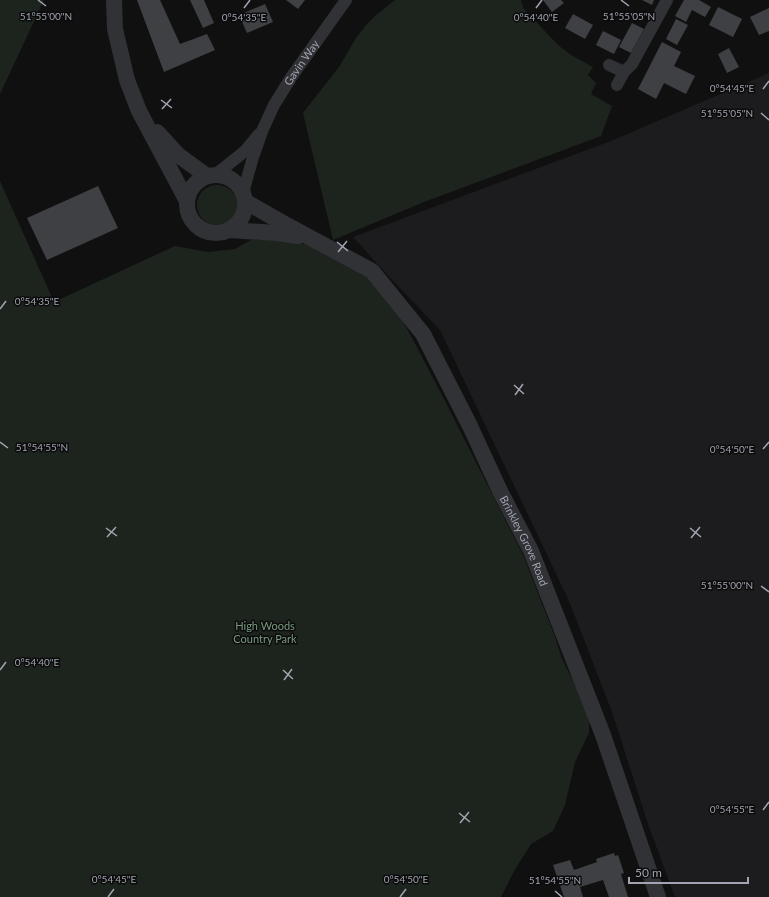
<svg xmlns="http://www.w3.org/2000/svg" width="769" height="897" font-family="Lato,sans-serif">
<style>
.built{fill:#1c1c1e}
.green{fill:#1d241e}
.building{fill:#3f4044}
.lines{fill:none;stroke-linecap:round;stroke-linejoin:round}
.minor{stroke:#313236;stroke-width:12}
.tertiary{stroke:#313236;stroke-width:16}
.ticks{fill:none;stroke:#a2a5b1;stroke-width:1.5}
.labels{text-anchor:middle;stroke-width:3;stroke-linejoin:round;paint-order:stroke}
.street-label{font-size:11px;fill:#a2a5b1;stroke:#0b0b0c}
.park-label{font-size:11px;fill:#7a9b80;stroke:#0b0b0c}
.ticks-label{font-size:10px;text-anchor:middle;fill:#a2a5b1;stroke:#0b0b0c;stroke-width:3;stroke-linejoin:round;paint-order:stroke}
</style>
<rect width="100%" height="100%" fill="#101011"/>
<path class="built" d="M769,73V897H675L648,824L612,712L569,601L440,330L380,267L353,237L611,141Z"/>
<g class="green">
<path d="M0,0H44L0,94Z"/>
<path d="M395,0H521L523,8L558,45L571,55L593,67L588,75L596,83L591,94L612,106L601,136L424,202L333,240L303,113L339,67L356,38L366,25L375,16Z"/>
<path d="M0,181L54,302L175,246L208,252L235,249L251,240L276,239L302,243L328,252L371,280L401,317L444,399L452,415L523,555L555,637L562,659L580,695L589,717V733L575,762L565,805L553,831L531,844L514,871L501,897H0Z"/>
<circle cx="217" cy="205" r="20"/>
</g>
<g class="building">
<path d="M137,0H160L180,44L207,34L215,50L164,72Z"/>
<path d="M190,0H204L214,23L203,28Z"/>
<path d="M286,0H305L298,9Z"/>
<path d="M543,0H561L564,3L552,12Z"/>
<path d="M642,0H654L652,5Z"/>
<path d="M684,0H699L711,7L705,17L692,10L686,22L675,16Z"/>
<path d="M265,4L273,22L247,33L239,15Z"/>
<path d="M718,7L742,19L733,37L709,25Z"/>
<path d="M769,8V31L759,35L750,17Z"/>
<path d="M573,14L593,25L585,39L565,28Z"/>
<path d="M676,19L688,25L677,45L666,39Z"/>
<path d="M632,23L644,29L631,53L619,47Z"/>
<path d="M603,31L621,40L614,54L596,45Z"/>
<path d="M662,42L681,52L674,66L695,76L686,94L664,83L656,99L638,89Z"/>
<path d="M729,48L739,67L727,73L718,54Z"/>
<path d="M98,186L118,228L47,260L27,218Z"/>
<path d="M614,853L615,856L618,855L624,873L621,874L628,897H609L603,880L580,887L583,897H564L553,865L570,860L574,870L597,862L596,859Z"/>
</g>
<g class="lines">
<g class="minor">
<path d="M609,65L624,72"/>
<path d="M617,85L624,72L632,64L667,0"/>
<path d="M215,175L245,151L259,134"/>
<path id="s1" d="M243,193L253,157L263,129L274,105L292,76L346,0"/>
</g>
<g class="tertiary">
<path d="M114,0L115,29L127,80L139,111L187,201"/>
<path d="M157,132L178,155L207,176"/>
<circle cx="216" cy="204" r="29"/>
<path id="s2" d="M246,202L283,223L372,271L423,334L470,426L500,491L531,551L603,735L658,897"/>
<path d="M229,230L277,233L298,236"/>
</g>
</g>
<path class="ticks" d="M38,0L46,6M621,0L629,6M244,8L250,0M536,8L542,0M763,89L769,81M161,100L172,108M162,109L171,99M761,113L769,120M337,242L348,251M338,252L347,241M0,309L6,301M514,385L524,394M515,395L523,384M0,442L8,448M763,449L769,442M106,528L117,536M690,528L701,537M107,537L116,527M691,538L700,527M761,586L769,592M0,670L6,662M283,670L293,679M284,680L292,669M763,810L769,802M459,813L470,822M460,823L469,812M555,891L562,897M108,897L114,889M400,897L406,889"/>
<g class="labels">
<g class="street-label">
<text dy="4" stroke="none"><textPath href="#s1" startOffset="144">Gavin Way</textPath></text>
<text dy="4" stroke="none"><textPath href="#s2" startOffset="455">Brinkley Grove Road</textPath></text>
</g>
<g class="park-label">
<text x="265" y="630">High Woods<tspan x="265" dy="13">Country Park</tspan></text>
</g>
</g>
<g class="ticks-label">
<text x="46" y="20">51°55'00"N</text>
<text x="629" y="20">51°55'05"N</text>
<text x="244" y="21">0°54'35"E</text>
<text x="536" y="21">0°54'40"E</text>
<text x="732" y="92">0°54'45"E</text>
<text x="727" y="117">51°55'05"N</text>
<text x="37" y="305">0°54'35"E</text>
<text x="42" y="451">51°54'55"N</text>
<text x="732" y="453">0°54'50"E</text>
<text x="727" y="589">51°55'00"N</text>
<text x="37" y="666">0°54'40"E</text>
<text x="732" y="813">0°54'55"E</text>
<text x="114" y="883">0°54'45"E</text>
<text x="406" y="883">0°54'50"E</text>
<text x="555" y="884">51°54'55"N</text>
</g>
<path d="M629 877v6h119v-6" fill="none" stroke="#a2a5b1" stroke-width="2"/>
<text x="635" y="877" font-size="12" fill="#a2a5b1" stroke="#0b0b0c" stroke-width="3" paint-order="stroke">50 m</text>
</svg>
